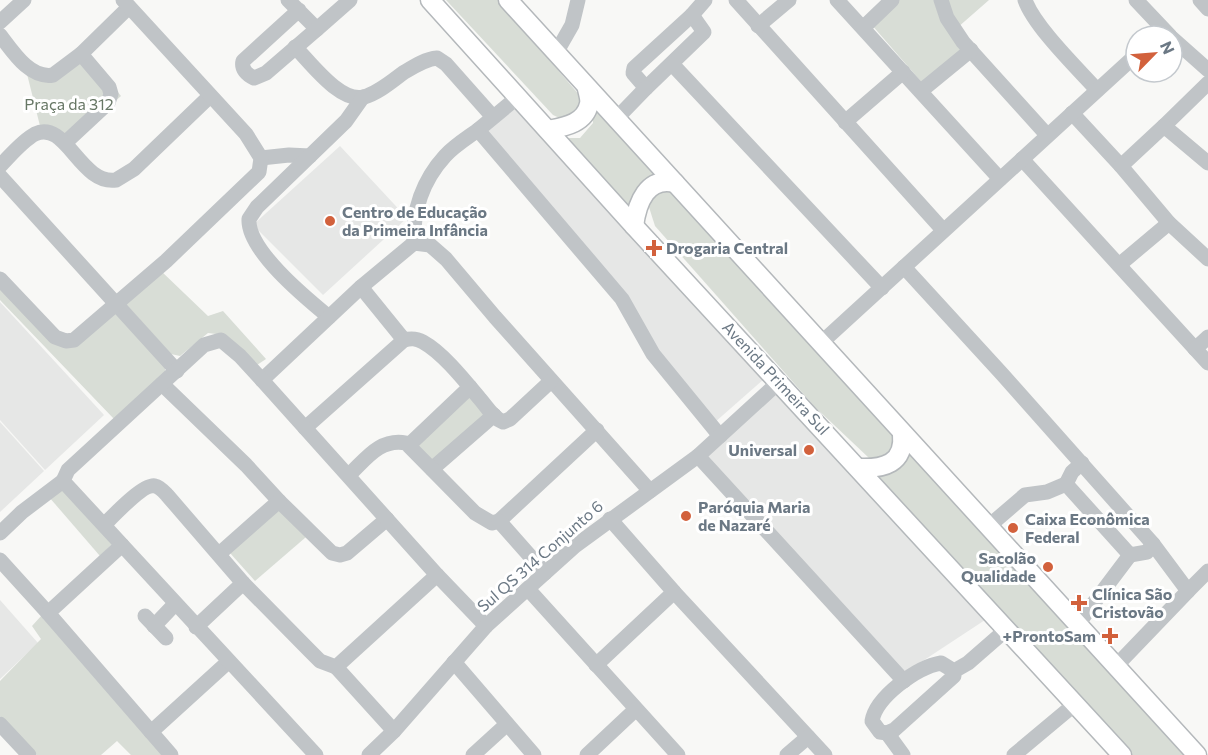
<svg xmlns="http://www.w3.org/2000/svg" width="1208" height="755" font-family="Commissioner,sans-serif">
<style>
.built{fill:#e6e7e6}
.green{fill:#d8ddd6}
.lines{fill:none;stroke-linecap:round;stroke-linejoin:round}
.major-casing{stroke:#b4b8bb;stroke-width:21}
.minor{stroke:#c0c4c7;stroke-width:15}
.major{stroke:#fff;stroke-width:18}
.poi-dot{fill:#d2613c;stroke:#fff;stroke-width:2}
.labels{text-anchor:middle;stroke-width:6;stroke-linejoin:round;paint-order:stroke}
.park-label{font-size:16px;fill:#677765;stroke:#fff}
.poi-label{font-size:16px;font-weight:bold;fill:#6b7884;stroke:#fff;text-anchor:start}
.street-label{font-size:16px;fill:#6b7884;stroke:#fff}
</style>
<rect width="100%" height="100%" fill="#f8f8f6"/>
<g class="built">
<path d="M514,102L764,379L714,423L480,131Z"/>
<path d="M340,146L407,218L323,295L253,225Z"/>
<path d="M0,302L104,415L45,470L0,420Z"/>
<path d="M778,392L985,620L906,672L705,457Z"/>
<path d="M0,422L44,471L0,512Z"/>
<path d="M0,600L38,643L0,679Z"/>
</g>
<g class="green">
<path d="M446,0H498L581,97L579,109L564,120L553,115Z"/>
<path d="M898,0H989L957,28L971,47L925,86L871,24Z"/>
<path d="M88,56L121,96L73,139L41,130L26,70L40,77Z"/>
<path d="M593,106L662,177C642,180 634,188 630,208L565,138H580L593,123Z"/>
<path d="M663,192H673L895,436V448L879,459L869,458L815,407L655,226L648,204L652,195Z"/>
<path d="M160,270L208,316L223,311L266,359L257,365L224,335L208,333L180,356L171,354L123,301Z"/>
<path d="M0,283L56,345L116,313L165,365V374L114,419L0,300Z"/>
<path d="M471,390L493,415L432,466L413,444Z"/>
<path d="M909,443L1185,755H1131L871,472Z"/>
<path d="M61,486L112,544L100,556L49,497Z"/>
<path d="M287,502L313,531L255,581L230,553Z"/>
<path d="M42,615L167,755H131L117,741L101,755H37L0,716V681L41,639L32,626Z"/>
</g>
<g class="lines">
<g class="major-casing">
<g id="major">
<path d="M430,0L634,226L1122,755"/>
<path d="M508,0L1197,755"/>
<path d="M548,130C563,127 585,124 589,104C590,100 588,93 587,89"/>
<path d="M634,226C637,203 647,176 675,183"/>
<path d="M859,468C883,469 905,464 902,434"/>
</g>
</g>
<g class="minor">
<path d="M288,0L317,29L266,73L254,78C247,75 241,69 243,61L299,10"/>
<path d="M736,0L943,230"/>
<path d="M837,0L1000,179"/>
<path d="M941,0L947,18L963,42L1047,135"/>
<path d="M1025,0C1034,26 1077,68 1097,90"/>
<path d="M1136,0L1170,36"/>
<path d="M1200,0L1208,9"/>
<path d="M692,15L704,32L646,88L633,73L634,68Z"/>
<path d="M692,15L705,0"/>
<path d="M0,22L24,0"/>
<path d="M758,26L789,0"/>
<path d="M864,27L892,0"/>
<path d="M317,29L350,0"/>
<path d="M0,35C13,52 30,79 53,75L81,54L109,87L111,94L108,103L65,143"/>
<path d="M1172,38L1208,70"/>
<path d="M295,47C311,63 340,103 364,97C378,93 391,82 403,73C413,67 425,59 437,58L446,64L493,117"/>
<path d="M556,53L572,25L578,0"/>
<path d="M81,54L129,7"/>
<path d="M672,64L882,288"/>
<path d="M921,91L971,50"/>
<path d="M519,96L478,130L622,299L653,354L720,436"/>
<path d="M1072,113L1121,166L1169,223L1208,259"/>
<path d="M616,119L646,88"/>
<path d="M845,122L903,72"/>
<path d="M1164,126L1208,83"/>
<path d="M261,158L289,155L310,156"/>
<path d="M1022,159L1208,363"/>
<path d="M0,166C11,155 22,141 35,134C66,119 80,185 116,180L134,169L210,96"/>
<path d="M1121,166L1164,126L1208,163"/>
<path d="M0,176L177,371"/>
<path d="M414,243C412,211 423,180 445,156C454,146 467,138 478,130"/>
<path d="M1119,265L1169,223"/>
<path d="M904,267L1002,374L1153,544L1188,591L1208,571"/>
<path d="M0,279L55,337L66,341L74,340L166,261L259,172L261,158L246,134L123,0"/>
<path d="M361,287L404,340"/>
<path d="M329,317C306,298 247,250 249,219L257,207L346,121L363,97"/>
<path d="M821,343L1136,55"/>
<path d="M1195,349L1208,337"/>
<path d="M262,380L361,287L414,243L430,245L446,259L495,317L650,491"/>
<path d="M162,384L246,465L279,501L332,553L340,555L347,553L387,519"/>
<path d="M305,428L404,340C411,338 416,338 423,342C443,353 465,381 480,399C487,407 493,418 503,422L510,419L551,381"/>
<path d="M410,444L470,387"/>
<path d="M698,456L904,681"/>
<path d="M1082,463L1072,472L1066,484L1130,555L1147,552L1153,544"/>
<path d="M432,469L494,415"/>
<path d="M349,475C366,459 380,438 406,443L475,513L492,523L499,521L597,430"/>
<path d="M610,519L674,592L825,755"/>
<path d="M499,521L545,573"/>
<path d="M104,525C113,516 144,483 155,486C160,487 164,492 167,495L243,583L310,651L320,661L336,667L437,575"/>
<path d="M989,526L1025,495L1047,492L1066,484"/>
<path d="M0,533L22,512L63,481"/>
<path d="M122,545L63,481L68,470L204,345L221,340L240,356L262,380L437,575L486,626"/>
<path d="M219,554L279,501"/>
<path d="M0,560L48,613"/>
<path d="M528,589L678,755"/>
<path d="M145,616L166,638"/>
<path d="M1078,624L1130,555"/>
<path d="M154,626L175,604"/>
<path d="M196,627L243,583"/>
<path d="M454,662L534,755"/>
<path d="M596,665L674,592"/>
<path d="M1116,666L1188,591"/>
<path d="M336,667L394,731"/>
<path d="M954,671L941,663C917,667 876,697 872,721L880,732L887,733L894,730L954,676V671L968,663L1007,629"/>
<path d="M0,724L29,755"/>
<path d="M151,732L228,662"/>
<path d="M887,733L903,755"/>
<path d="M171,755L48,613L122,545L316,755"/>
<path d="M369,755L394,731L486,626L575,546L698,456L779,382"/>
<path d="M473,755L507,724"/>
<path d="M587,755L635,710"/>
<path d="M787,755L808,737"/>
<path d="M1014,755L1075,704"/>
</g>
<use href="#major" class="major"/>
</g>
<g class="poi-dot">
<circle cx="330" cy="221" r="6"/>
<path d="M651 239h6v6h6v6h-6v6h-6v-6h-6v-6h6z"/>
<circle cx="809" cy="450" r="6"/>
<circle cx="686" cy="516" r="6"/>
<circle cx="1013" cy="528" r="6"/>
<circle cx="1048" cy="567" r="6"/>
<path d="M1076 594h6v6h6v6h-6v6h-6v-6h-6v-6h6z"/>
<path d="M1107 627h6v6h6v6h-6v6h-6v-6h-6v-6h6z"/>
</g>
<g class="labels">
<g class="park-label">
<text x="69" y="110">Praça da 312</text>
</g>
<g class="poi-label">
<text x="342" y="218">Centro de Educação<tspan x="342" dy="18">da Primeira Infância</tspan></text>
<text x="666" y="254">Drogaria Central</text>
<text x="797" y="456" text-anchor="end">Universal</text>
<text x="698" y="513">Paróquia Maria<tspan x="698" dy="18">de Nazaré</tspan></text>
<text x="1025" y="525">Caixa Econômica<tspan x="1025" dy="18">Federal</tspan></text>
<text x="1036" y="564" text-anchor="end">Sacolão<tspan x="1036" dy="18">Qualidade</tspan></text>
<text x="1092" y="600">Clínica São<tspan x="1092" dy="18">Cristovão</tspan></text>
<text x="1096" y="642" text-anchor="end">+ProntoSam</text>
</g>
<g class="street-label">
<text transform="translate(776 378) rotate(47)" y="6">Avenida Primeira Sul</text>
<text transform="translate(540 556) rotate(-41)" y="6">Sul QS 314 Conjunto 6</text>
</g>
</g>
<g transform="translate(1154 54) rotate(65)"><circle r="28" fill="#ffffff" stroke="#c4c9ce" stroke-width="1.5"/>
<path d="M0-4.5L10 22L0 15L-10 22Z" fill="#d2613c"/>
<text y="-9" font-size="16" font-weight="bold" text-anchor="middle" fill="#6b7884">N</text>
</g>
</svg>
